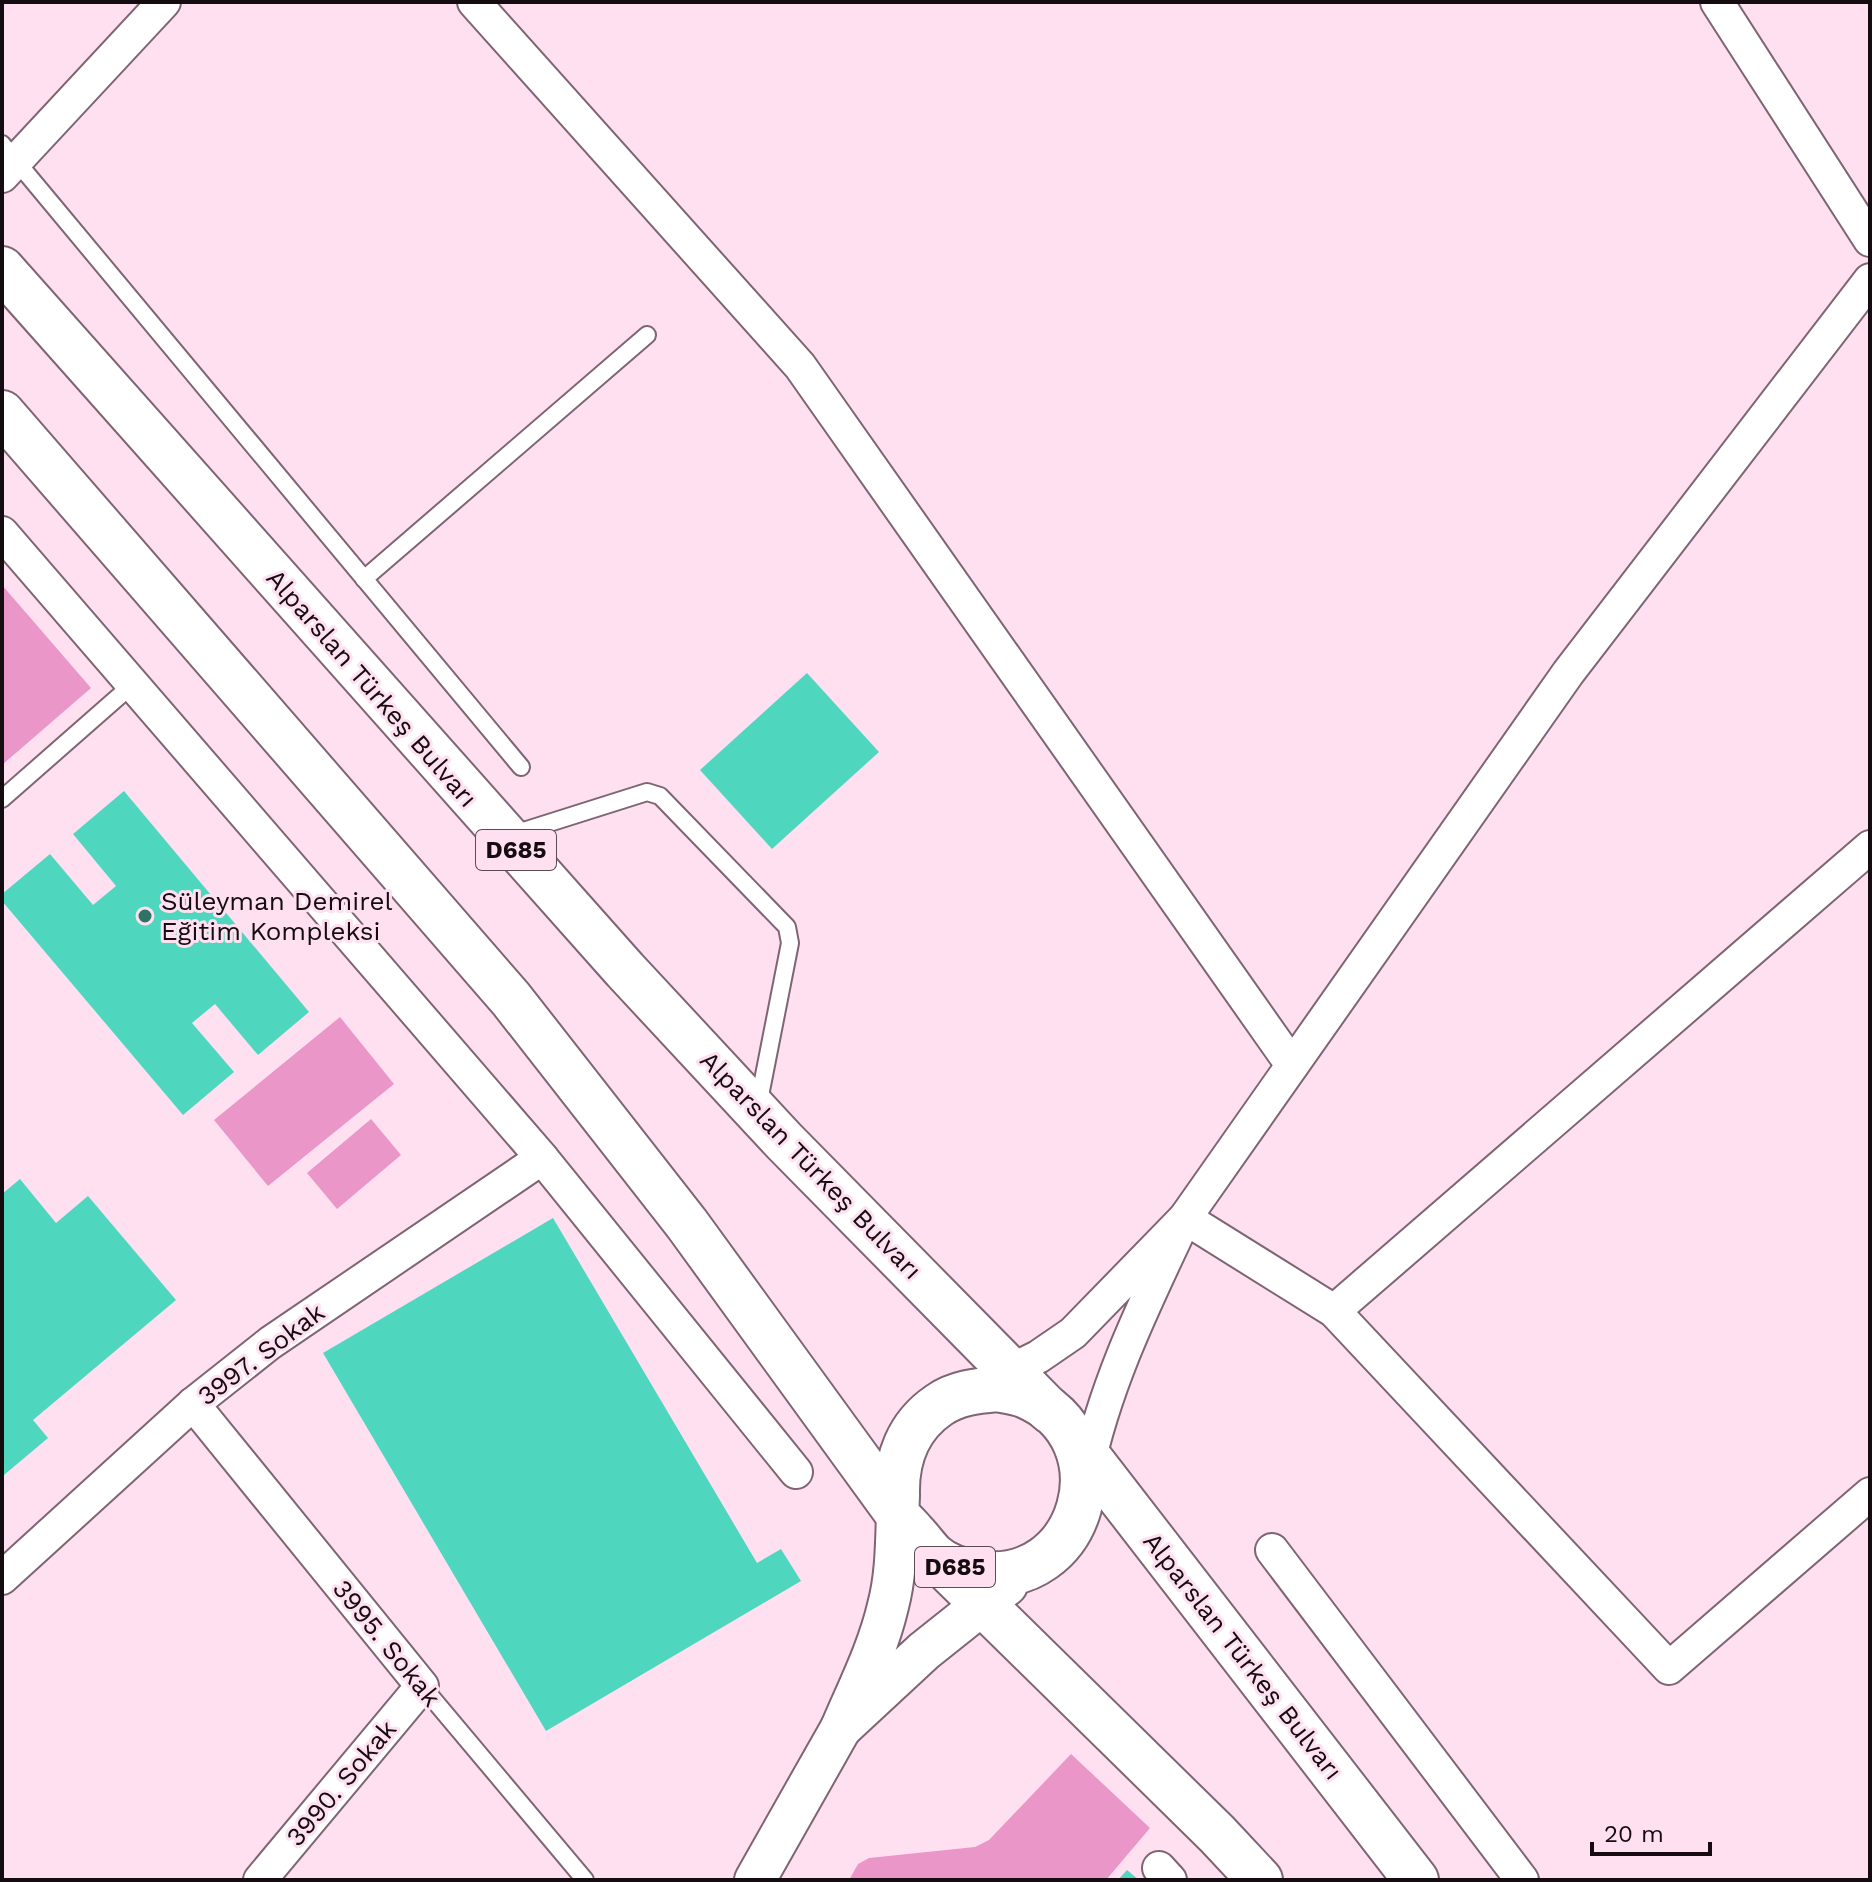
<svg xmlns="http://www.w3.org/2000/svg" width="1872" height="1882" font-family="'Work Sans',sans-serif">
<style>
.green{fill:#eb96c8}
.building{fill:#4ed7be}
.lines{fill:none;stroke-linecap:round;stroke-linejoin:round}
.service-casing{stroke:#7f6573;stroke-width:20}
.minor-casing{stroke:#7f6573;stroke-width:36}
.tertiary-casing{stroke:#7f6573;stroke-width:44}
.trunk-casing{stroke:#7f6573;stroke-width:48}
.service{stroke:#fff;stroke-width:16}
.minor{stroke:#fff;stroke-width:32}
.tertiary{stroke:#fff;stroke-width:40}
.trunk{stroke:#fff;stroke-width:44}
.poi-dot{fill:#2f7366;stroke:#fee0f0;stroke-width:3}
.labels{text-anchor:middle;stroke-width:6;stroke-linejoin:round;paint-order:stroke}
.shield{fill:#fee0f0;stroke:#5b4c54;stroke-width:2}
.shield-label{font-size:24px;font-weight:bold;fill:#150c11}
.street-label{font-size:26px;fill:#150c11;stroke:#fee0f0}
.poi-label{font-size:26px;fill:#150c11;stroke:#fee0f0;text-anchor:start}
</style>
<rect width="100%" height="100%" fill="#fee0f0"/>
<g class="green">
<path d="M2,585L91,688L2,765Z"/>
<path d="M340,1017L394,1084L268,1186L214,1120Z"/>
<path d="M371,1119L401,1155L337,1209L307,1173Z"/>
<path d="M1071,1754L1150,1828L1106,1880H849L858,1864L869,1858L975,1847L989,1840Z"/>
</g>
<g class="building">
<path d="M807,673L879,752L772,849L700,770Z"/>
<path d="M124,791L309,1012L258,1055L215,1004L192,1023L234,1072L183,1115L2,901V894L50,854L93,905L116,886L73,834Z"/>
<path d="M20,1179L56,1223L88,1196L176,1300L33,1420L48,1438L4,1475L2,1194Z"/>
<path d="M553,1218L757,1563L781,1549L801,1581L546,1731L323,1353Z"/>
<path d="M1127,1870L1139,1880H1118Z"/>
</g>
<g class="lines">
<g class="service-casing">
<g id="service">
<path d="M2,144L521,767"/>
<path d="M364,579L647,335"/>
<path d="M2,799L133,684"/>
<path d="M511,835L647,792L660,796L787,927L790,943L758,1106"/>
<path d="M422,1686L585,1880"/>
</g>
</g>
<g class="minor-casing">
<g id="minor">
<path d="M474,2L800,366L1292,1065"/>
<path d="M1717,2L1870,240"/>
<path d="M2,176L164,2"/>
<path d="M1870,280L1568,673L1185,1218L1334,1311L1669,1668L1870,1494"/>
<path d="M2,533L542,1158L796,1472"/>
<path d="M1334,1311L1870,847"/>
<path d="M993,1379L1038,1357L1073,1333L1185,1218C1146,1301 1105,1383 1086,1475"/>
<path d="M193,1404L422,1686L260,1880"/>
<path d="M1272,1550L1522,1880"/>
<path d="M2,1578L193,1404L270,1343L542,1158"/>
<path d="M1159,1868L1170,1880"/>
</g>
</g>
<g class="tertiary-casing">
<g id="tertiary">
<path d="M897,1513C896,1544 896,1576 888,1606C878,1649 858,1688 841,1728L924,1651L1007,1585"/>
<path d="M755,1880L841,1728"/>
</g>
</g>
<g class="trunk-casing">
<g id="trunk">
<path d="M2,269L625,970L784,1141L1050,1411"/>
<path d="M2,413L511,999L687,1224L897,1513"/>
<path d="M997,1389C1006,1391 1017,1392 1026,1396C1126,1439 1084,1590 977,1573C962,1571 945,1566 933,1555C926,1548 920,1539 913,1532C909,1527 900,1519 897,1513C896,1509 897,1500 897,1495C896,1459 908,1426 939,1405C956,1393 976,1391 997,1389Z"/>
<path d="M1077,1442L1416,1880"/>
<path d="M942,1564L1217,1834L1260,1880"/>
</g>
</g>
<use href="#service" class="service"/>
<use href="#minor" class="minor"/>
<use href="#tertiary" class="tertiary"/>
<use href="#trunk" class="trunk"/>
</g>
<circle class="poi-dot" cx="145" cy="916" r="8"/>
<g class="labels">
<g class="shield">
<rect x="476" y="830" width="80" height="40" rx="6"/>
<rect x="915" y="1547" width="80" height="40" rx="6"/>
</g>
<g class="shield-label">
<text x="516" y="858">D685</text>
<text x="955" y="1575">D685</text>
</g>
<g class="street-label">
<text transform="translate(372 688) rotate(49)" y="9">Alparslan Türkeş Bulvarı</text>
<text transform="translate(811 1165) rotate(46)" y="9">Alparslan Türkeş Bulvarı</text>
<text transform="translate(261 1354) rotate(-37)" y="9">3997. Sokak</text>
<text transform="translate(387 1643) rotate(51)" y="9">3995. Sokak</text>
<text transform="translate(1243 1656) rotate(52)" y="9">Alparslan Türkeş Bulvarı</text>
<text transform="translate(341 1783) rotate(-50)" y="9">3990. Sokak</text>
</g>
<g class="poi-label">
<text x="161" y="910">Süleyman Demirel<tspan x="161" dy="30">Eğitim Kompleksi</tspan></text>
</g>
</g>
<rect width="1872" height="1882" fill="none" stroke="#150c11" stroke-width="8"/>
<path d="M1592 1842v12h118v-12" fill="none" stroke="#150c11" stroke-width="4"/>
<text x="1604" y="1842" font-size="24" fill="#150c11" stroke="#fee0f0" stroke-width="6" paint-order="stroke">20 m</text>
</svg>
